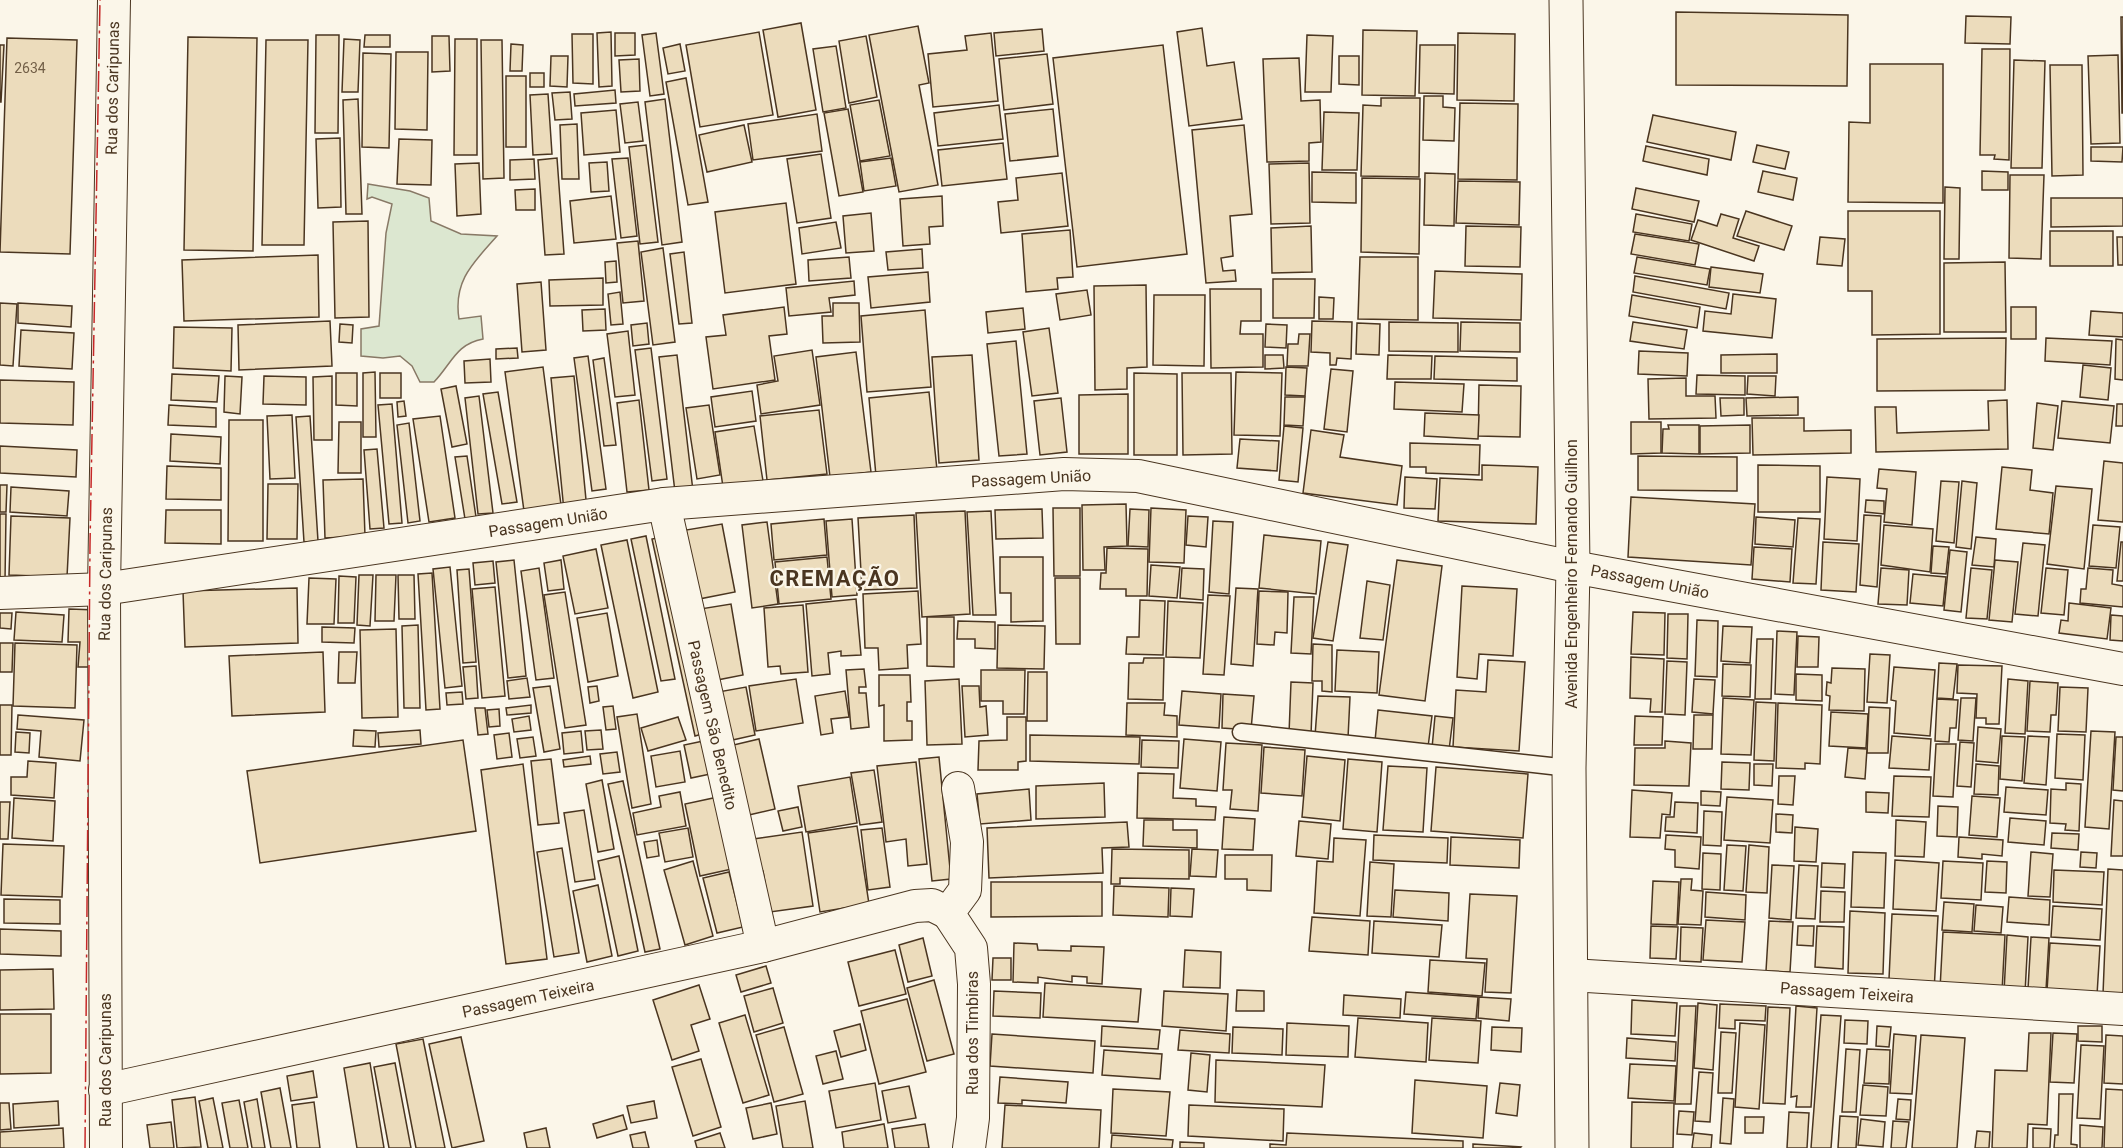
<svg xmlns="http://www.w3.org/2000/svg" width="2123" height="1148" font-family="Roboto,sans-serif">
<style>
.green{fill:#dce7d0;stroke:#887966;stroke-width:1.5}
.building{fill:#ecdcbc;stroke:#4a3520;stroke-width:1.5}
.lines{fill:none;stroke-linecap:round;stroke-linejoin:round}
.lane-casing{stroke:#4a3520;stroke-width:19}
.street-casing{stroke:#4a3520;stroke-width:34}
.secondary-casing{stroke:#4a3520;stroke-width:35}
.lane{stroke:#fbf6e9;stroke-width:16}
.street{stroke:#fbf6e9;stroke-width:32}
.secondary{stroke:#fbf6e9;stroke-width:33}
.power{stroke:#c62828;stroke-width:1.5;stroke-dasharray:21 4.5 3 4.5;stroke-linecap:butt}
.labels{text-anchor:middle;stroke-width:4.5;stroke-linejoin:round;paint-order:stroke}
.number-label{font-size:14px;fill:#725f47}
.street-label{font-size:16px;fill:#4a3520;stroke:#fbf6e9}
.district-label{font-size:22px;font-weight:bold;letter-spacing:1.5px;fill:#4a3520;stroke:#fbf6e9}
</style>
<rect width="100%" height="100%" fill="#fbf6e9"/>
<path class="green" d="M368,184L410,191L429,198L431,221L461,234L497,236C473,263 453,281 459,319L481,316L483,339C456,344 452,363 434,382H420L412,366L400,356L383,358L361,356V329L379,326L386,233L392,204L372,197L367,199Z"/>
<g class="building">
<path d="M1676,12L1848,15L1847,86L1676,85Z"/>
<path d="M1966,16L2011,17L2010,44L1965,43Z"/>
<path d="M2121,17H2123V113H2122Z"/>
<path d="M801,23L816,110L778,117L763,30Z"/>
<path d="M918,26L929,83L919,85L938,185L899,192L869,35Z"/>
<path d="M1202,28L1207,66L1234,62L1242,119L1189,126L1177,32Z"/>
<path d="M1042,29L1044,51L996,56L994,33Z"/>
<path d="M1363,30L1417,31L1415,96L1362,95Z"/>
<path d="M611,32L612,86L599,87L597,33Z"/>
<path d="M759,32L773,115L700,127L686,45Z"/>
<path d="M615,33H635V55L615,56Z"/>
<path d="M656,33L664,94L650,96L642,35Z"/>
<path d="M991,33L998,101L933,107L928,54L967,50L965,36Z"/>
<path d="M1458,33L1515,34L1514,101L1457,100Z"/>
<path d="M572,34H593V84L573,83Z"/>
<path d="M316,35H339L338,133H315Z"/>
<path d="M365,35H390V47H364Z"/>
<path d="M1307,35L1333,36L1331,92H1305Z"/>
<path d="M432,36H449L450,71L432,72Z"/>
<path d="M866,36L877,97L849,103L839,41Z"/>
<path d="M188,37L257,38L253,251L184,250Z"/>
<path d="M7,38L77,40L70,254L0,252Z"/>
<path d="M344,39L360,40L358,92H342Z"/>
<path d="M455,39H477V155H454Z"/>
<path d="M266,40H308L304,245H262Z"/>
<path d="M481,40H502L504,178L483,179Z"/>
<path d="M511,44L523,45L522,71H510Z"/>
<path d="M680,44L685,71L668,74L663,48Z"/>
<path d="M0,45H4L1,102H0Z"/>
<path d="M1163,45L1187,254L1077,267L1053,58Z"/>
<path d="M1420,45H1455L1454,94L1419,93Z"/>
<path d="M836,46L846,108L823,112L813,49Z"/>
<path d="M1982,49H2010L2009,160L1994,159L1995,155H1980Z"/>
<path d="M396,52H428L427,130L395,129Z"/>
<path d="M363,53L391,54L389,148L362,147Z"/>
<path d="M1047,54L1053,104L1004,110L999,59Z"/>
<path d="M2118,55L2120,143L2091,144L2088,56Z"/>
<path d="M551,56H568L567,87L550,86Z"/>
<path d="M1339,56H1359V85L1339,84Z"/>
<path d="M1299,58L1301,101L1320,100L1321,142L1309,143V161L1267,162L1263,59Z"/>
<path d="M639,59L640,91L621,92L619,60Z"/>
<path d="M2014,60L2045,61L2042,168H2011Z"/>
<path d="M1870,64H1943V203L1848,202L1849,122L1870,123Z"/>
<path d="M2050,65H2082L2083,175L2052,176Z"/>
<rect x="530" y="73" width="14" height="14"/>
<rect x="506" y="76" width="20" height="71"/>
<path d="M686,78L708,202L688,205L666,82Z"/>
<path d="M615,90L616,103L575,106L574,94Z"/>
<path d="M570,92L572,119L555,120L552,93Z"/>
<path d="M548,94L552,154L533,155L530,95Z"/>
<path d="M1424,96H1443V107L1455,108L1454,141L1423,140Z"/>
<path d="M1381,98H1420L1419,177L1361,176L1363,105L1381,106Z"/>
<path d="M358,99L362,214H346L343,100Z"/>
<path d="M665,99L682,242L662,245L645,102Z"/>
<path d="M879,100L890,156L860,161L850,105Z"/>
<path d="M638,102L643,141L625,143L620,104Z"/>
<path d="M1460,103L1518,104L1517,180L1458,179Z"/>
<path d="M999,105L1003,139L938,146L934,113Z"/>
<path d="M848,109L863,192L839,196L824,113Z"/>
<path d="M1053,109L1058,156L1010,161L1005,114Z"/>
<path d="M616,110L620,152L584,155L581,113Z"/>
<path d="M1324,112L1359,113L1357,170H1322Z"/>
<path d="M817,114L822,151L753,160L748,124Z"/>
<path d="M1653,115L1736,132L1731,160L1647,142Z"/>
<path d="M577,124L579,179H562L560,125Z"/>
<path d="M744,125L752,162L707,172L699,135Z"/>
<path d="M1244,125L1252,214L1230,216L1233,256L1221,258L1223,271L1235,270L1236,281L1206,283L1192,130Z"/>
<path d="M340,138L341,207L318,208L316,139Z"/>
<path d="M399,139L432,140L431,185L397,184Z"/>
<path d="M1003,143L1007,179L942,186L938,150Z"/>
<path d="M646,145L658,242L640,244L629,147Z"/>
<path d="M1757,145L1789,152L1785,169L1753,162Z"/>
<path d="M1646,146L1709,159L1707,175L1643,161Z"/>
<path d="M2091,147H2123L2122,162L2091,161Z"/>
<path d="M821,154L831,218L797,223L787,159Z"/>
<path d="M557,158L564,254L545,255L538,160Z"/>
<path d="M628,158L637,236L621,238L612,159Z"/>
<path d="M891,158L896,186L864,191L860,162Z"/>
<path d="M534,159L535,179L510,180V160Z"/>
<path d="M607,162L609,191L591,192L589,163Z"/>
<path d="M479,163L481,214L457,216L455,164Z"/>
<path d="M1309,163L1310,223L1271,224L1269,164Z"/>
<path d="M1763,171L1797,178L1793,200L1758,192Z"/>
<path d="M1982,171L2008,172V190H1982Z"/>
<path d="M1312,172L1356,173V203L1312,202Z"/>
<path d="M1062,173L1068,226L1001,233L998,202L1018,200L1016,178Z"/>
<path d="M1425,173L1455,174L1454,226L1424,225Z"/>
<path d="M2010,175H2044L2041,259L2009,258Z"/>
<path d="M1362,178L1420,179L1419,254L1361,252Z"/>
<path d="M1458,181L1520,182L1519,225L1456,223Z"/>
<path d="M1945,187L1960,188L1959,259H1944Z"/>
<path d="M1636,188L1699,201L1694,222L1632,209Z"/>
<path d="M535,189V210H516L515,190Z"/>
<path d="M611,196L616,239L574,243L570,201Z"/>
<path d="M942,196L943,226L929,227L930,244L903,246L900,199Z"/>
<path d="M2051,198H2123V226L2051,227Z"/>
<path d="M786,203L796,284L725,293L715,212Z"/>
<path d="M1746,211L1792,226L1784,250L1737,236Z"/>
<path d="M1848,211H1940V334L1872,335V291H1848Z"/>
<path d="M871,213L874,251L846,253L843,216Z"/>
<path d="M1636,214L1692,224L1689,241L1633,232Z"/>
<path d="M1721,214L1739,219L1733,238L1759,246L1754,261L1691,240L1698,220L1717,226Z"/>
<path d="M368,221L369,317L335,318L333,222Z"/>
<path d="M836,222L841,248L802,254L799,228Z"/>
<path d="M1311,226L1312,272L1272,273L1271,228Z"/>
<path d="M1466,226L1521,227L1520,267L1465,266Z"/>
<path d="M1070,230L1073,277L1057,278L1058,289L1026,292L1022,234Z"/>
<rect x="2050" y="231" width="63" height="35"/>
<path d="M1635,234L1699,244L1695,265L1631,254Z"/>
<path d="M1820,237L1845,239L1842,266L1817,264Z"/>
<path d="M2117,237H2123V265H2118Z"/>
<path d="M638,241L644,301L623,303L617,243Z"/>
<path d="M663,248L675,342L653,345L641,252Z"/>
<path d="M922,249L923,268L888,270L886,252Z"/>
<path d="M684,252L692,323L679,324L670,254Z"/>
<path d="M318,255L319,317L184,321L182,260Z"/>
<path d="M849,257L851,278L809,281L808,260Z"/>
<path d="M1360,257H1418V320L1358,319Z"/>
<path d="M1637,257L1710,269L1707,285L1634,273Z"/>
<path d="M616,261L617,282L606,283L605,262Z"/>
<path d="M2005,262L2006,332H1944V263Z"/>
<path d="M1711,267L1763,274L1760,293L1709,287Z"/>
<path d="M1435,271L1522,274L1521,320L1433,318Z"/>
<path d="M928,272L930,302L871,308L868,277Z"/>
<path d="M1635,276L1729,293L1726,309L1633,292Z"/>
<path d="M603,278V305L550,306L549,280Z"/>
<path d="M1273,279H1315L1314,318H1273Z"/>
<path d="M854,281L855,295L829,298L831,312L789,316L786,288Z"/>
<path d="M541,282L546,350L522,352L517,284Z"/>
<path d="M1146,285L1147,367L1127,368V389L1095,390L1094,286Z"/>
<path d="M1210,289H1261V321H1241L1240,334H1263V367L1211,368Z"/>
<path d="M1087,290L1091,315L1060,320L1056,294Z"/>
<path d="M620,292L623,324L611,325L608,294Z"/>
<path d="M1733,294L1776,299L1772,338L1703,331L1705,311L1731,314Z"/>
<path d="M1154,295H1205L1204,366L1153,365Z"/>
<path d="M1632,295L1700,307L1697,328L1629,316Z"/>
<path d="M1319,297L1334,298L1333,319H1319Z"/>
<path d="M0,303L17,304L13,366L0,365Z"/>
<path d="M18,303L72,306L71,327L18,323Z"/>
<path d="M833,303H859L860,342L823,343L822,316H833Z"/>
<path d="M784,307L787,334L769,336L775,380L713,389L706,337L726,335L723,315Z"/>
<rect x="2011" y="307" width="25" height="32"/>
<path d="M1023,308L1025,329L988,333L986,312Z"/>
<path d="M605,309L606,330L583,331L582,310Z"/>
<path d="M925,310L931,387L867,392L861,316Z"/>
<path d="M2091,311L2123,313V337L2089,335Z"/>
<path d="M330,321L332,366L239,370L238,325Z"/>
<path d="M1312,321L1352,322L1351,359L1337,358L1336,365H1330V353L1311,352Z"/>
<path d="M1389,322L1458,323V352L1389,351Z"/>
<path d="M1461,322L1520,323V352L1460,351Z"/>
<path d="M1633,322L1687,330L1684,349L1630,341Z"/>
<path d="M647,323L649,344L633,346L631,325Z"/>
<path d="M1357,323L1380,324L1379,355L1356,354Z"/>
<path d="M340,324L353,325L352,343L339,342Z"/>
<path d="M1266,324L1287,325L1286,348L1265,347Z"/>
<path d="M174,327L232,328L231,371L173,368Z"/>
<path d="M1049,328L1058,393L1032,396L1023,332Z"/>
<path d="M21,330L74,333L72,369L19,366Z"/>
<path d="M628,331L635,395L615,397L607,334Z"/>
<path d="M1299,334H1310L1308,366H1287L1288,344H1298Z"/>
<path d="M2006,338L2005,390L1877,391V339Z"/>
<path d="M2046,338L2112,341L2110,365L2045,361Z"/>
<path d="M2116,339L2123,340V380L2115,379Z"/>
<path d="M1016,341L1027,454L999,456L987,344Z"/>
<path d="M517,348L518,358L496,359V349Z"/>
<path d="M651,348L667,479L652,481L635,350Z"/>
<path d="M812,350L820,405L761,414L757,385L778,381L774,356Z"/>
<path d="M1639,351L1688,353L1687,376L1638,374Z"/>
<path d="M856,352L871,472L830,477L816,357Z"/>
<path d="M1777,354V373H1721V355Z"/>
<path d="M677,355L693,491L675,492L659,357Z"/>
<path d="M972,355L979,460L939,463L932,357Z"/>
<path d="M1265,355H1283L1284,368L1265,369Z"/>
<path d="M1388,355L1432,356L1431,379H1387Z"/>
<path d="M588,356L606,489L592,491L574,358Z"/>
<path d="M1435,356L1517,358V381L1434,379Z"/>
<path d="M604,358L616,445L604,446L593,360Z"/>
<path d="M490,359L491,382L465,383L464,361Z"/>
<path d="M2083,365L2111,368L2108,400L2080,397Z"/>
<path d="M543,367L561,505L524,511L505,372Z"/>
<path d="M1286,367L1307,368L1305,396L1285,395Z"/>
<path d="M1331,369L1353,371L1347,432L1324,429Z"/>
<path d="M375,372L376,437H363V373Z"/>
<path d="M1236,372L1282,373L1280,436L1234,435Z"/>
<path d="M336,373H357V406L336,405Z"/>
<rect x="380" y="373" width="21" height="25"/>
<path d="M1134,373L1177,374V455H1134Z"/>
<path d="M1182,373H1231L1232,454L1183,455Z"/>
<path d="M172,374L219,376L217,402L171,400Z"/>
<path d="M1697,375L1745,376V395L1696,394Z"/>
<path d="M225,376L242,377L240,414L224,412Z"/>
<path d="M264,376L306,377V405L263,404Z"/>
<path d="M332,376V440H314L313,377Z"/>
<path d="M574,376L587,510L564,511L551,378Z"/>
<path d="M1748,376H1776L1775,396L1747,394Z"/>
<path d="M1686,378V396H1715L1716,418L1649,419L1648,379Z"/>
<path d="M0,380L74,382L73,425L0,423Z"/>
<path d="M1395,382L1464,384L1462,412L1394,409Z"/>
<path d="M1479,385L1521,386L1520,437L1478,436Z"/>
<path d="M456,386L467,444L452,447L441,389Z"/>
<path d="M752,391L756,421L715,427L711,397Z"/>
<path d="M498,392L517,502L502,504L483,394Z"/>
<path d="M929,392L937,470L876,476L869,398Z"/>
<path d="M1128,394V454H1079V395Z"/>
<path d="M479,396L493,513L478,514L465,398Z"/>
<path d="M1285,397H1305L1303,426L1284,425Z"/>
<path d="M1798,397V415L1747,416L1746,398Z"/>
<path d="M1061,398L1067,452L1040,455L1034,401Z"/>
<path d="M1720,398H1744V415L1721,416Z"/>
<path d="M639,400L649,490L627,492L617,403Z"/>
<path d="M2007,400L2008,449L1876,452L1875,407H1896L1897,433L1989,430L1988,401Z"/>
<path d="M404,401L406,416L398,417L397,402Z"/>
<path d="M2062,401L2114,406L2110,443L2058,438Z"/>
<path d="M2037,403L2058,406L2053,450L2033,448Z"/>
<path d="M392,404L402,523L389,524L378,405Z"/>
<path d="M2117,404H2123V426H2116Z"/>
<path d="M169,405L216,408V427L168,425Z"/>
<path d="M709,405L720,475L697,479L686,408Z"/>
<path d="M819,410L827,474L767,480L760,416Z"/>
<path d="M1425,413L1479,415L1478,439L1424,436Z"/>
<path d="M292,415L295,478L270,479L267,416Z"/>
<path d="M310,416L318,541L304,542L296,417Z"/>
<path d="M440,416L455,518L429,522L413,419Z"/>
<path d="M1752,418H1804V431L1851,430V453L1753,455Z"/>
<path d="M229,420H263V541H228Z"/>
<path d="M339,422H361V473H338Z"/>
<path d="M1631,422H1661V453L1631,454Z"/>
<path d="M409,423L420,521L408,523L397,425Z"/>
<path d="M1668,425H1699V454L1662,453L1663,429H1669Z"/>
<path d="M1750,425V453L1700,454V426Z"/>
<path d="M754,426L763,481L723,487L715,432Z"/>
<path d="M1284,426L1303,428L1298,482L1279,480Z"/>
<path d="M1311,430L1344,435L1340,457L1402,466L1397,505L1303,493Z"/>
<path d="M171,434L221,437L220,464L170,461Z"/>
<path d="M1240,439L1279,441L1277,471L1237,468Z"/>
<path d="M1410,443L1480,445L1479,475L1426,473V467H1410Z"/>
<path d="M0,446L77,450L76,477L0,473Z"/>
<path d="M377,449L384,528L370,529L364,450Z"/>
<path d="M467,456L476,517L465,519L455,457Z"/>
<path d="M1638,456L1737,457V491L1638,490Z"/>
<path d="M2104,461L2123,463V522L2098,520Z"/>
<path d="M1482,465L1538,467L1536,524L1438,521L1440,478L1482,480Z"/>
<path d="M1758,465L1820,466V512H1758Z"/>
<path d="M167,466L221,468V500L166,499Z"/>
<path d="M2002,467L2032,470L2030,490L2053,493L2049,534L1996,529Z"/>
<path d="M1879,469L1916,472L1912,525L1884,522L1887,489L1877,488Z"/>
<path d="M1405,477L1437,479L1435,509L1404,508Z"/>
<path d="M1827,477L1860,479L1857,541L1824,539Z"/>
<path d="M363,479L365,536L325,538L323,480Z"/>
<path d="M1941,481L1959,482L1954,543L1936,541Z"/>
<path d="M1962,481L1977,483L1971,549L1956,547Z"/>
<path d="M268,484H298L297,539H267Z"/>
<path d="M0,485H7L6,512H0Z"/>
<path d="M2056,486L2092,489L2084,569L2047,564Z"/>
<path d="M11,487L69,491L67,516L10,512Z"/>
<path d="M1631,497L1755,504L1751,565L1628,557Z"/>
<path d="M1866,500L1884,501V514L1865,512Z"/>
<path d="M1126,504L1127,546L1104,547L1105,570H1083L1082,505Z"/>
<path d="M1053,508H1080V576H1054Z"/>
<path d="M1151,508L1186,510L1184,563L1149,562Z"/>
<path d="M1042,509L1043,538L996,539L995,510Z"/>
<path d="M1130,509L1149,510L1148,547L1128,546Z"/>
<path d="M166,510H221V544L165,543Z"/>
<path d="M965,511L970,614L922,617L916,513Z"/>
<path d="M991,511L996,615H973L967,512Z"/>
<path d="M0,514H6L5,581H0Z"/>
<path d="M914,515L917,588L862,590L858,518Z"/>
<path d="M1864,515L1881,516L1877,587L1860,585Z"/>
<path d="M11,516L70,518L67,577L9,575Z"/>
<path d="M1188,516L1208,517L1206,547L1186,545Z"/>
<path d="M1756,517L1795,520L1793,547L1755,544Z"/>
<path d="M1798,518L1820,519L1816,584L1793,583Z"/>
<path d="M824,519L827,555L774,560L771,524Z"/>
<path d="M852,519L857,595L832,597L826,521Z"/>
<path d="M1213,521L1233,522L1229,594L1209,592Z"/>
<path d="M767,522L778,604L752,608L742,525Z"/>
<path d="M722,524L735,592L699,599L686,530Z"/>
<path d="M1884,525L1933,529L1930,572L1881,565Z"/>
<path d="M2093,525L2120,527L2116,568L2089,566Z"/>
<path d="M1264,535L1321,541L1316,594L1259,588Z"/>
<path d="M646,536L675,679L661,681L631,539Z"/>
<path d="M667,536L709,732L695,736L652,539Z"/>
<path d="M1976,537L1996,539L1994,567L1972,565Z"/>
<path d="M627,540L658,692L633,698L601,545Z"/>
<path d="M1328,542L1348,545L1333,641L1313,638Z"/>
<path d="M1823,542L1859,544L1856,592L1821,590Z"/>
<path d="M2121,542H2123V581H2117Z"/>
<path d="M2023,543L2045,545L2038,616L2015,614Z"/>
<path d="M1933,546L1949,547L1946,574L1931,573Z"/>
<path d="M1754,547L1792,549L1790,582L1752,579Z"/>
<path d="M1107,548L1148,549L1147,596H1126V589H1100L1101,573H1106Z"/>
<path d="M596,549L608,608L575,614L563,556Z"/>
<path d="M1950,550L1967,552L1961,612L1944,610Z"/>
<path d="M827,557L831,599L779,604L775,562Z"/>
<path d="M1000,557H1043V621L1011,622V593H1000Z"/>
<path d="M514,560L526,676L508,678L496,562Z"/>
<path d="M561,560L564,589L548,591L544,563Z"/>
<path d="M1397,560L1442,566L1425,701L1379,695Z"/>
<path d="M1995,560L2018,562L2012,622L1989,620Z"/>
<path d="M493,561L495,583L475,585L473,563Z"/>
<path d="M1151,565L1180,567L1177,598L1149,596Z"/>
<path d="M450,567L462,686L445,688L433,569Z"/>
<path d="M539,568L554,678L536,680L521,571Z"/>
<path d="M1182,568L1204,569L1203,600L1180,598Z"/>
<path d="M1881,568L1909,570L1907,605L1878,604Z"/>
<path d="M1971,568L1992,570L1987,619L1966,618Z"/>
<path d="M2046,568L2068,570L2064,615L2041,613Z"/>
<path d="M2088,568L2113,570L2112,584L2123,586V607L2080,603L2081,589H2086Z"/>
<path d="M469,569L476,662L463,663L457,570Z"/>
<path d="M432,573L440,709L426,710L418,574Z"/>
<path d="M1913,574L1946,577L1943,606L1910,603Z"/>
<path d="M359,575H373L370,626L357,625Z"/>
<path d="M376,575H396L394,621H375Z"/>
<path d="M398,575H414L415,619H399Z"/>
<path d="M339,576L356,577L354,623H338Z"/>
<path d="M309,578L336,579L334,624H307Z"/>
<path d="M1055,578H1080V644H1056Z"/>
<path d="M1367,581L1390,585L1383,640L1360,638Z"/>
<path d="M1462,586L1517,589L1513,656L1479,654L1477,679L1457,677Z"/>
<path d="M495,587L505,696L482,698L472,589Z"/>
<path d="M297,588L298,643L185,647L183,591Z"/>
<path d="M1236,588L1258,589L1253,666L1231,664Z"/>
<path d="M918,591L921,644L907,645L908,668L879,670L878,648H865L863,594Z"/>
<path d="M1259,591L1288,592L1287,633L1275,632L1274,645L1257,644Z"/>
<path d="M565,592L586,725L565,728L544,595Z"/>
<path d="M1208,595L1230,596L1224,675L1203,674Z"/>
<path d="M1294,597H1314L1311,654L1291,653Z"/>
<path d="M856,599L861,655L841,656V651L828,653L830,674L812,676L806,604Z"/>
<path d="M1140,600L1165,601L1163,655L1126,654L1127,637H1139Z"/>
<path d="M1168,601L1203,603L1200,658L1166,657Z"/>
<path d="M2069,603L2111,608L2107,639L2059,633L2061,620L2068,621Z"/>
<path d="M731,604L743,675L712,681L700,609Z"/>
<path d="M803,605L808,672L781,674L780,666L768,667L764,608Z"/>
<path d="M69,609L97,610L95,667H78L80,642H68Z"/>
<path d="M16,612L64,615L62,642L14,640Z"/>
<path d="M1633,612L1665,613L1664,655L1631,654Z"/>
<path d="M0,613H12L11,629L0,628Z"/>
<path d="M607,613L618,676L588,682L577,618Z"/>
<path d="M1668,614H1688L1687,659L1667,658Z"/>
<path d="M2111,615L2123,616V641L2110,640Z"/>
<path d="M927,617H954V667L927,666Z"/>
<path d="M1697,620L1718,621L1717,677L1695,676Z"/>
<path d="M958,621L995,622V649L975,648V639H957Z"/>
<path d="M418,625L420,708H404L402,626Z"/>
<path d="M998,625L1045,626L1044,669L997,668Z"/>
<path d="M1723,626L1752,627L1750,663L1721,661Z"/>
<path d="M322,627L355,628L354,643L322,642Z"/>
<path d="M396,629L398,717L362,718L360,630Z"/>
<path d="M1777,631L1797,632L1794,695L1775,694Z"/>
<path d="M1798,636L1819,637L1818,667H1797Z"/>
<path d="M1757,639H1773L1771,699H1755Z"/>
<path d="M0,643H13L12,672H0Z"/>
<path d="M15,643L77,645L75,708L13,706Z"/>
<path d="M1313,644L1332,645V692L1322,691V681H1312Z"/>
<path d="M1337,650L1379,652L1377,693L1335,691Z"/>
<path d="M323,652L325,712L232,716L229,656Z"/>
<path d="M339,652H357L355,683H338Z"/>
<path d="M1870,654L1890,655L1887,703L1867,702Z"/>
<path d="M1631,657L1664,659L1662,712H1650L1651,699L1630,698Z"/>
<path d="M1144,658H1164L1163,700L1128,699L1129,663H1143Z"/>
<path d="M1488,660L1525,662L1519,751L1453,747L1456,690L1486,692Z"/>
<path d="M1667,661L1687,662L1685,715L1665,714Z"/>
<path d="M1939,663L1957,664L1953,699L1937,698Z"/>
<path d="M1723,664L1751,665L1750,697L1722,696Z"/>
<path d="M1958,665L2002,666L1999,724H1986V718H1976L1977,694L1957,693Z"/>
<path d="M476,666L478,698L466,699L463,667Z"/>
<path d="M1894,667L1935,670L1930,736L1894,733L1896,701L1891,700Z"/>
<path d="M1832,668L1865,669L1864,711L1829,710L1830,696L1826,695L1827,682L1831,683Z"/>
<path d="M864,669L866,687H859V693H866L869,727L851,729L846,670Z"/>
<path d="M981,670H1025L1024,714H1003V701H981Z"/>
<path d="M1028,672H1047V721H1027Z"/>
<path d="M1796,674L1822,675V701L1796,700Z"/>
<path d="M879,675H910L911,702H907V721H912V740L884,741V705L879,706Z"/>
<path d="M527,678L530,697L509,699L507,681Z"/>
<path d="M796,679L803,723L756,731L749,686Z"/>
<path d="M959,679L962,744L927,745L925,681Z"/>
<path d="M1694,679L1715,680L1713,714L1692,712Z"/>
<path d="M2008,679L2028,681L2025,734L2005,733Z"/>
<path d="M2030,681L2058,683L2056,715H2051L2050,732L2027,731Z"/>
<path d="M1291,682L1313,683L1311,735L1289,734Z"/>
<path d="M550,686L560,749L544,752L533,688Z"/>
<path d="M597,686L599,701L590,703L588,687Z"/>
<path d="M962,686H979L980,707L986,706L988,735L965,737Z"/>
<path d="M746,687L755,735L728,741L718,692Z"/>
<path d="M2060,687L2088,688L2086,732L2058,731Z"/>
<path d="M845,691L849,717L831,719L833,733L821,735L815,696Z"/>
<path d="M1182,691L1221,694L1219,728L1179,725Z"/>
<path d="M462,692L463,704L447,705L446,693Z"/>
<path d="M1223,694L1254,696L1251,730L1222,728Z"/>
<path d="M1318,696L1350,697L1348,738L1315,736Z"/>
<path d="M1723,698L1754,700L1751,755L1721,754Z"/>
<path d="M1961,698H1976L1973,741L1958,740Z"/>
<path d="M1937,699L1958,700L1956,728H1950L1949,742L1935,741Z"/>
<path d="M1756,702L1776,703L1774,761L1754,760Z"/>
<path d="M1127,703H1165L1164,715L1177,716V737L1126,735Z"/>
<path d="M1778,703L1822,705L1820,764L1805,763V769L1776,768Z"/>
<path d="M0,705H12L11,755H0Z"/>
<path d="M531,705V713L507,715L506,708Z"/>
<path d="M613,706L616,729L606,730L603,707Z"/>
<path d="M1869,707L1890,708L1888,753H1867Z"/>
<path d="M475,708H485L488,734L478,735Z"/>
<path d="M499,709L500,726L489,727L487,710Z"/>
<path d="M1378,710L1432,716L1428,747L1375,741Z"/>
<path d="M1831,712L1868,714L1866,748L1829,746Z"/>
<path d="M637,714L651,804L632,808L617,717Z"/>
<path d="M18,715L84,720L80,761L39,757L41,731L17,729Z"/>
<path d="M1694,715H1713L1712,749H1693Z"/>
<path d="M529,716L531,730L514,732L512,719Z"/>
<path d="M1435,716L1453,718L1449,750L1432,748Z"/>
<path d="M1635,716L1663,717L1662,745H1634Z"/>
<path d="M678,717L686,740L648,751L641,728Z"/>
<path d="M1007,717H1026V761L1018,762V770H978L979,741L1007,740Z"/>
<path d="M1978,727L2001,729L1998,763L1976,761Z"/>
<path d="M354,730L376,731L375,747L353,746Z"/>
<path d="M420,730L421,744L379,747L378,733Z"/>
<path d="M601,730L603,749L587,750L585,731Z"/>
<path d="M581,731L583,752L564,754L562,733Z"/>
<path d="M2091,731L2115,732L2109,829L2085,827Z"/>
<path d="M16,732L30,733L29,753L15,752Z"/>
<path d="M509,733L512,757L497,759L494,735Z"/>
<path d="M2057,734L2085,735L2083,780L2055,778Z"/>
<path d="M1030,735L1140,737L1139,764L1030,761Z"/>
<path d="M1892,736L1931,739L1929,770L1889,768Z"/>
<path d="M2002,736L2025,737L2022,781L2000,779Z"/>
<path d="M2028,736L2049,737L2046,785L2024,783Z"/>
<path d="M533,737L536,756L520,758L517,739Z"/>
<path d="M2116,737H2123V791L2113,790Z"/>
<path d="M713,739L720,772L691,778L684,745Z"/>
<path d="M759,739L775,809L740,817L725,747Z"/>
<path d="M1184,739L1221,742L1217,791L1180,788Z"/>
<path d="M463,740L476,831L260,863L247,771Z"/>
<path d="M1142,740L1179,741L1178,768L1141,767Z"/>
<path d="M1665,741L1691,743L1689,786L1634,785L1635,748H1665Z"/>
<path d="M1960,742L1974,743L1971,787L1957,786Z"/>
<path d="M1226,743L1262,745L1258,811L1230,809L1232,790H1223Z"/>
<path d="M1936,744H1956L1953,797L1933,796Z"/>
<path d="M1264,747L1305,750L1302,796L1261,793Z"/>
<path d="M1848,748L1867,749L1865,779L1845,777Z"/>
<path d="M680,751L685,782L656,787L651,756Z"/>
<path d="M617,752L620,772L603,774L600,754Z"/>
<path d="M590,756L591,764L564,767L563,760Z"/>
<path d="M1307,756L1345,760L1340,821L1302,817Z"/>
<path d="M939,757L951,879L932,881L919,759Z"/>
<path d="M551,759L559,823L538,825L531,761Z"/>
<path d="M1348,759L1382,762L1377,832L1343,829Z"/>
<path d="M28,761L56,763L54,798L11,795V777H27Z"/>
<path d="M916,762L927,864L908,866L906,839L886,842L877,766Z"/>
<path d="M1722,762L1750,763L1749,790L1721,789Z"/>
<path d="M523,764L547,959L506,964L481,770Z"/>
<path d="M1754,764H1773L1772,786L1754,785Z"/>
<path d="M1976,764L1999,766L1998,795L1974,794Z"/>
<path d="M1388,766L1427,768L1423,832L1383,830Z"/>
<path d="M1436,767L1528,774L1523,838L1431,831Z"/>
<path d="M874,770L882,822L860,825L851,773Z"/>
<path d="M1138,773L1174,774L1173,798L1196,799V806L1216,807L1215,820L1137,818Z"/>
<path d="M1779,776H1795L1793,805L1778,804Z"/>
<path d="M1894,776L1931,777L1929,817L1892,816Z"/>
<path d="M850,777L857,823L806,832L798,786Z"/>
<path d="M602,780L614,849L598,852L586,784Z"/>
<path d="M623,781L660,949L645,952L608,784Z"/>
<path d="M1104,783L1105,817L1036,819V786Z"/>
<path d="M2066,783L2081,784L2079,831L2065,830L2066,824L2050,823L2051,789L2066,790Z"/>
<path d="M2006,787L2048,790L2046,815L2004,812Z"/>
<path d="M1029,789L1031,820L980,824L977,794Z"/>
<path d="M1632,790L1672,793L1670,815L1662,814L1660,838L1630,837Z"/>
<path d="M1701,791L1721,792L1720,806L1701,805Z"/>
<path d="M680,792L686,826L637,835L633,813L661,807L659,796Z"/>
<path d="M1866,792L1889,793L1888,813L1866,812Z"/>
<path d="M1972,796L2000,798L1997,837L1969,835Z"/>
<path d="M718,797L732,869L700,876L685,804Z"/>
<path d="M1727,797L1773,800L1770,843L1724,840Z"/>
<path d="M14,798L55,801L53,841L12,838Z"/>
<path d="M2114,800L2123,801V856H2111Z"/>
<path d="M0,802H10L8,839H0Z"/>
<path d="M1675,802L1698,803L1697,833L1665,831L1666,817H1674Z"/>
<path d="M1938,806L1958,807L1957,837L1937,836Z"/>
<path d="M798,807L802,827L783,831L778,811Z"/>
<path d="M584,810L595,879L575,882L564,813Z"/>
<path d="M1704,811L1722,812L1721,846L1703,845Z"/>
<path d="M1776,814L1793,815L1792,833L1776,832Z"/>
<path d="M1224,817L1255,819L1253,850L1222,849Z"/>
<path d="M2010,818L2046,821L2044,845L2008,842Z"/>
<path d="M1144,820H1173V830H1197V848L1143,846Z"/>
<path d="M1896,820L1926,822L1924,857L1895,856Z"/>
<path d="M1299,821L1331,824L1328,859L1296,856Z"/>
<path d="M1127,822L1129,847L1102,848L1103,873L989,878L987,828Z"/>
<path d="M857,826L869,904L820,912L808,833Z"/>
<path d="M1795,827L1818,829L1816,862L1794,861Z"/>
<path d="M688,828L693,857L665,862L659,833Z"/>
<path d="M882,828L890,887L868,890L861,830Z"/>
<path d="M802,832L813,906L770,912L763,871L751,873L746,840Z"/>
<path d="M2052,833L2079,834L2078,850L2051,848Z"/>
<path d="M1374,835L1448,838L1447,863L1373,860Z"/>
<path d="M1666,835L1701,837L1699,869L1675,867V850L1665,849Z"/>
<path d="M1451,837L1520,840L1519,868L1450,865Z"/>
<path d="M1959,837L2003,840L2002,856L1982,854V859L1958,857Z"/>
<path d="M1334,838L1366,840L1360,916L1314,913L1317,861L1333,862Z"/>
<path d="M657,840L659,856L647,858L644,842Z"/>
<path d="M3,844L64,846L62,897L1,895Z"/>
<path d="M1727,845L1746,846L1743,891L1724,890Z"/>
<path d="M1749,845L1769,847L1767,893L1746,892Z"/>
<path d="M562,848L579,953L554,957L537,852Z"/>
<path d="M1112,849L1189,850V879L1120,878V884H1111Z"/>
<path d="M1192,849L1218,850L1216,877L1190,876Z"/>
<path d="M1853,852L1886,853L1884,908L1851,907Z"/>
<path d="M2031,852L2053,854L2050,897L2028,896Z"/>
<path d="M2081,852L2097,853L2096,868L2080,867Z"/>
<path d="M1703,853L1721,854L1720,890L1702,889Z"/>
<path d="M1225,855H1272L1271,891L1247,890V879H1225Z"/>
<path d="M619,856L638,951L618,956L598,861Z"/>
<path d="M1895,860L1939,863L1936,911L1893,909Z"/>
<path d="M693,861L713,936L685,945L664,870Z"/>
<path d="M1943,861L1983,863L1981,900L1941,898Z"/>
<path d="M1987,861L2007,862L2006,893L1985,892Z"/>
<path d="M1370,862L1394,864L1391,917L1367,916Z"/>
<path d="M1822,863L1845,864L1844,888L1821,887Z"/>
<path d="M1772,865L1794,866L1791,920L1769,918Z"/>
<path d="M1799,865L1818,866L1815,919L1796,918Z"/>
<path d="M2108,869L2123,870V995L2103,994Z"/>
<path d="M2054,870L2104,872L2102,905L2053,902Z"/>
<path d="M729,872L743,927L717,933L703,878Z"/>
<path d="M1681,879H1692L1691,890L1703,891L1701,925L1678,924Z"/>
<path d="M1653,881L1679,882L1677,925L1651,924Z"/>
<path d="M991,882H1102V916L991,917Z"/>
<path d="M598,885L612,956L587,962L573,891Z"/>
<path d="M1114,886L1169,888L1168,917L1113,915Z"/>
<path d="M1171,888L1194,889L1192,917L1170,916Z"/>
<path d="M1395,890L1449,893L1448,921L1393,917Z"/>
<path d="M1821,891L1845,892L1844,922H1820Z"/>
<path d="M1706,892L1746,895L1745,920L1705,917Z"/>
<path d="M1470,894L1517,896L1511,993L1485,992L1487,959L1466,958Z"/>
<path d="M2009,897L2050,900L2049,925L2007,922Z"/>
<path d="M4,899L60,900V924L4,923Z"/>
<path d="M1944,902L1974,904L1972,932L1942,930Z"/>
<path d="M1976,905L2003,907L2001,933L1974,931Z"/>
<path d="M2053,906L2102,909L2100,940L2051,937Z"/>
<path d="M1850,911L1885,913L1883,974L1848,973Z"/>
<path d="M1892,914L1938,916L1934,992L1889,979Z"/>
<path d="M1312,917L1370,921L1368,955L1309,951Z"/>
<path d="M1706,920L1745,922L1742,962L1703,960Z"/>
<path d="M1374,921L1442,925L1439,957L1372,953Z"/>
<path d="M1769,921L1793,922L1790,972L1766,971Z"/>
<path d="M1651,926L1678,927L1676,959L1650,958Z"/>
<path d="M1798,926H1814L1813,946L1797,945Z"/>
<path d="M1817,926L1844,927L1843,969L1815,967Z"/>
<path d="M1681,927L1703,928L1701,962L1680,961Z"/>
<path d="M0,929L61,931V956L0,954Z"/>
<path d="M1943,932L2005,935L2002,992L1940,989Z"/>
<path d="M2007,935L2028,937L2025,993L2004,992Z"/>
<path d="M2031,937L2049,938L2046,990L2028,989Z"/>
<path d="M923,938L932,976L908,982L899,945Z"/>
<path d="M1014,943L1037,944L1038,950L1071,951V946L1104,947L1102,984L1087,983V977L1072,976V982L1038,977V983L1013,982Z"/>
<path d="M2050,943L2100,946L2097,995L2047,991Z"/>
<path d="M895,950L906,994L859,1006L848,962Z"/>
<path d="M1185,950L1221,952L1220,988L1183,987Z"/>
<path d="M993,958H1011V980H992Z"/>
<path d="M1430,960L1485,963L1482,996L1428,992Z"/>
<path d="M766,966L771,983L741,992L736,975Z"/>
<path d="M53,969L54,1009L0,1010V970Z"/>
<path d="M934,980L954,1054L927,1061L907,988Z"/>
<path d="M1045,983L1141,989L1138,1022L1043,1017Z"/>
<path d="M699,985L710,1019L691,1025L699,1051L672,1060L653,1000Z"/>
<path d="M773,988L783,1023L754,1032L744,996Z"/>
<path d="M1237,990L1264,991V1011H1236Z"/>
<path d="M994,991L1041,993L1040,1018L993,1016Z"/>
<path d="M1164,991L1228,994L1226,1031L1162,1026Z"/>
<path d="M1406,992L1478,997L1476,1019L1404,1014Z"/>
<path d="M1344,995L1401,999L1400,1018L1343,1015Z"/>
<path d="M1479,997L1511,999L1509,1021L1478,1018Z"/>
<path d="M907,999L926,1072L879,1084L861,1011Z"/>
<path d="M1632,1000L1677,1003L1675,1036L1631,1034Z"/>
<path d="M1698,1003L1717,1005L1713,1070L1694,1068Z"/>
<path d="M1720,1004L1766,1006L1765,1021L1735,1020V1029L1719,1028Z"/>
<path d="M1680,1006H1696L1691,1104H1675Z"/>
<path d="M1796,1006L1817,1008L1811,1107H1796L1797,1096L1791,1097Z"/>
<path d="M1768,1007L1790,1008L1785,1104L1763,1103Z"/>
<path d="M0,1014H51V1073L0,1074Z"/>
<path d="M745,1015L769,1095L743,1103L719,1023Z"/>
<path d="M1821,1015L1841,1016L1831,1148H1811Z"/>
<path d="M1358,1018L1428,1023L1426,1062L1355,1057Z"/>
<path d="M1432,1018L1481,1021L1478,1063L1429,1060Z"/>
<path d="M1845,1020L1868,1021L1867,1044L1844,1043Z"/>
<path d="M1287,1023L1349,1026L1348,1057L1286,1055Z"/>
<path d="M1740,1023L1765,1025L1759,1109L1735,1107Z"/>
<path d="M860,1024L866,1050L841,1057L834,1031Z"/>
<path d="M1102,1026L1160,1030L1158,1049L1101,1046Z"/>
<path d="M1877,1026L1891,1027L1889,1047L1876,1046Z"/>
<path d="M2078,1026H2102V1042L2078,1041Z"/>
<path d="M784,1027L803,1094L774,1102L756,1035Z"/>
<path d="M1233,1027L1283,1029L1282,1055L1232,1053Z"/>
<path d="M1492,1027L1522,1028L1521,1052L1491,1050Z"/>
<path d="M1180,1030L1230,1034L1229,1053L1178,1050Z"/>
<path d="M1721,1032L1736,1033L1732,1093H1718Z"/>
<path d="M2029,1033H2051L2047,1125L2028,1124L2027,1148H1992L1995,1070L2027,1071Z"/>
<path d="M2053,1033L2077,1034L2074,1083L2050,1082Z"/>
<path d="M992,1034L1095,1041L1093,1073L990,1066Z"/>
<path d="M1894,1034L1916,1036L1912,1094L1890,1093Z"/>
<path d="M1921,1035L1965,1038L1957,1148H1912Z"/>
<path d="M2106,1035L2123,1036V1084L2104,1083Z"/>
<path d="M461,1037L484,1141L452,1148L429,1044Z"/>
<path d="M1627,1038L1676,1042L1675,1061L1626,1058Z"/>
<path d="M423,1039L445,1148H416L396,1044Z"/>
<path d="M2081,1045L2104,1046L2100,1119L2077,1118Z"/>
<path d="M1846,1049L1860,1050L1856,1112H1842Z"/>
<path d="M1867,1049L1890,1050L1889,1084L1864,1083Z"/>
<path d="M1104,1050L1162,1054L1160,1079L1102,1075Z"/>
<path d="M836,1051L843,1079L823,1084L816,1056Z"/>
<path d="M1191,1053L1210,1055L1207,1092L1188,1090Z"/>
<path d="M701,1059L721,1127L693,1136L672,1067Z"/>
<path d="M1216,1060L1325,1065L1322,1107L1215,1102Z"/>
<path d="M370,1063L384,1148H357L344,1068Z"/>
<path d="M395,1063L411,1148H389L374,1067Z"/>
<path d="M1630,1064L1676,1066L1674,1101L1628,1098Z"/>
<path d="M313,1071L317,1097L291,1101L287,1076Z"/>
<path d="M1699,1072L1713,1073L1710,1122L1695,1121Z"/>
<path d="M1000,1077L1068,1082L1066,1103L1022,1100V1104L998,1103Z"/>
<path d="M1415,1080L1487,1086L1483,1138L1412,1133Z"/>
<path d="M875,1083L881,1120L836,1128L829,1091Z"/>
<path d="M1500,1083L1520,1085L1517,1116L1496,1113Z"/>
<path d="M1863,1085L1888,1087L1886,1116L1860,1115Z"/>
<path d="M909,1086L916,1118L888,1123L882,1091Z"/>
<path d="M280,1088L291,1148H271L261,1092Z"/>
<path d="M1113,1089L1170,1092L1166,1136L1111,1133Z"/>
<path d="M2106,1089L2123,1090V1148H2104Z"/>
<path d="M2059,1094H2073L2071,1144L2077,1145V1148H2054L2055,1135H2058Z"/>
<path d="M195,1097L201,1147L177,1148L172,1100Z"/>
<path d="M213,1098L223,1148H208L199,1101Z"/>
<path d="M1723,1098L1734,1099L1731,1144L1720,1143Z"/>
<path d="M257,1099L265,1148H252L244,1102Z"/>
<path d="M1898,1099L1911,1100L1910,1120L1896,1119Z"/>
<path d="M239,1100L248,1148H230L222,1103Z"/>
<path d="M58,1101L59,1125L14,1128L13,1104Z"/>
<path d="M654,1101L657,1118L631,1123L627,1106Z"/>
<path d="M805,1101L813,1148H783L776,1106Z"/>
<path d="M314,1102L320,1148H297L292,1105Z"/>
<path d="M1632,1102L1674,1103L1673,1148H1631Z"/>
<path d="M0,1103H9L11,1129L0,1130Z"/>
<path d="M771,1103L777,1134L753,1139L746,1108Z"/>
<path d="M1005,1105L1101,1110L1099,1148H1002Z"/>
<path d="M1189,1105L1284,1109L1283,1141L1188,1136Z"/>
<path d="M1679,1111L1694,1112L1692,1135L1677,1134Z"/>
<path d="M1789,1112L1809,1113L1807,1148H1787Z"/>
<path d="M623,1115L627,1129L597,1138L593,1124Z"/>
<path d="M1840,1116L1858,1117L1856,1148H1838Z"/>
<path d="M1745,1117H1764L1763,1133H1745Z"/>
<path d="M1861,1119L1885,1122L1883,1147L1858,1145Z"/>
<path d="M1893,1121L1909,1122L1906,1148H1891Z"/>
<path d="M171,1122L174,1148H150L147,1125Z"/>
<path d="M884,1124L888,1148H844L842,1132Z"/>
<path d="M925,1124L929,1148H895L892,1129Z"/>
<path d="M2080,1125L2103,1127L2102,1148H2080Z"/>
<path d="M63,1128L64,1148H0V1132Z"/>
<path d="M546,1128L550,1148H527L524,1133Z"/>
<path d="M2033,1128L2051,1129L2050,1148H2033Z"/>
<path d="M1977,1131L1990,1132L1989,1148H1975Z"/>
<path d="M645,1132L649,1148H633L630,1135Z"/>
<path d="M720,1133L725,1148H697L695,1141Z"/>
<path d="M1287,1133L1463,1141V1148H1270V1144L1286,1145Z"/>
<path d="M1694,1133L1712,1135L1711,1148H1692Z"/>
<path d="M1112,1135L1173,1140L1172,1148H1111Z"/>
<path d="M1180,1142L1204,1143V1148H1180Z"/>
<path d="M1473,1144L1521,1147L1520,1148H1473Z"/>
</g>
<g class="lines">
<g class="lane-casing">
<path id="lane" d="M1241,732L1569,768"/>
</g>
<g class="street-casing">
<g id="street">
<path d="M664,504L763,946"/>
<path d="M0,593L104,589L664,504L1064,474L1138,476L1573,567L2123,669"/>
<path d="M958,788L967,842L965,890L948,913L971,948L974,984L973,1118L969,1148"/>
<path d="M1571,975L2123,1009"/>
<path d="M105,1090L763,946L915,906L932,905L948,913"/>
<path d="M106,1148L104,589L114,0"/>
</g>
</g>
<g class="secondary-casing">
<path id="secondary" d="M1566,0L1573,567L1569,768L1572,1148"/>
</g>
<use href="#lane" class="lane"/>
<use href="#street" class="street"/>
<use href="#secondary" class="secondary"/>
<path class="power" d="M85,1148L90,545L100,0"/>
</g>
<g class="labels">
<g class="number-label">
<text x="30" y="73">2634</text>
</g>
<g class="street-label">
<text transform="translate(112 88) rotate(-89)" y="6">Rua dos Caripunas</text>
<text transform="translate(1031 478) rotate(-3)" y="6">Passagem União</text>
<text transform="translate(548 522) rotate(-9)" y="6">Passagem União</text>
<text transform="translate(105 574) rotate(-89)" y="6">Rua dos Caripunas</text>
<text transform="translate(1571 574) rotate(-90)" y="6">Avenida Engenheiro Fernando Guilhon</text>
<text transform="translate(1650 581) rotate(11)" y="6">Passagem União</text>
<text transform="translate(713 725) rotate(77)" y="6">Passagem São Benedito</text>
<text transform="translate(1847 992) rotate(4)" y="6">Passagem Teixeira</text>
<text transform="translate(528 998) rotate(-12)" y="6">Passagem Teixeira</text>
<text transform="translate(972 1033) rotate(-90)" y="6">Rua dos Timbiras</text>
<text transform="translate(105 1060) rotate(-90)" y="6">Rua dos Caripunas</text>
</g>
<g class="district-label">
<text x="835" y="586">CREMAÇÃO</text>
</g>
</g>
</svg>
